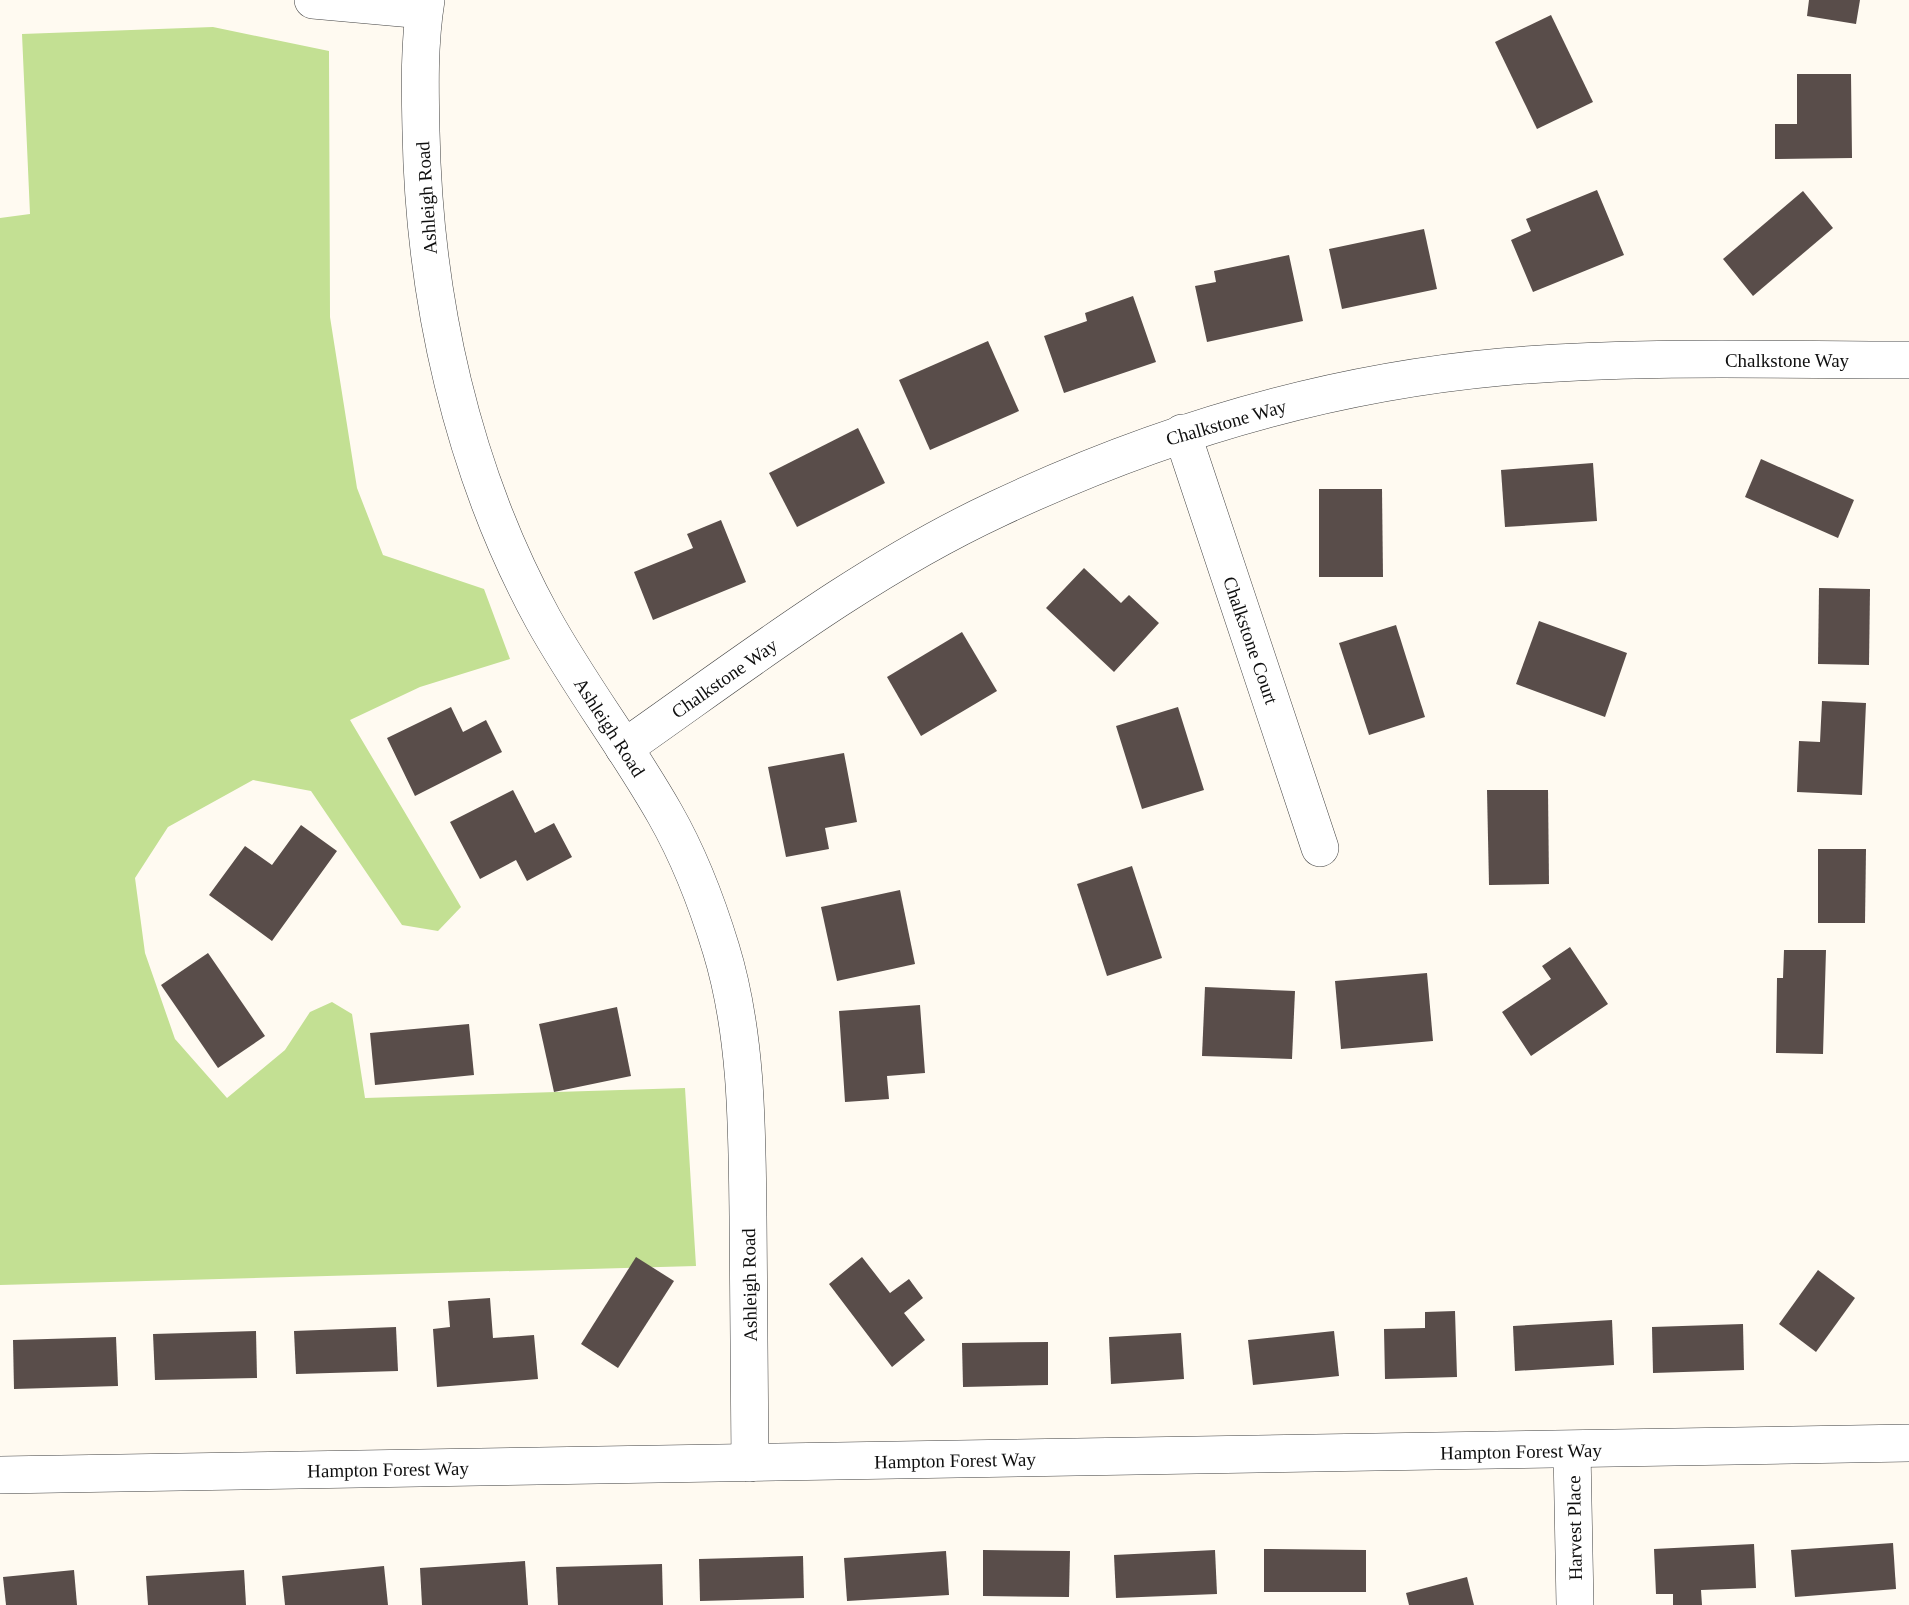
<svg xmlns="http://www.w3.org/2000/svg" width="1909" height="1605" font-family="'Times New Roman',serif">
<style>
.forest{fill:#c3e093}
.building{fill:#594d4a}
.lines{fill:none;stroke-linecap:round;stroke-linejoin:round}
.minor-casing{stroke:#424242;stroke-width:38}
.minor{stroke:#fff;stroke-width:37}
.labels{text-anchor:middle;stroke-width:7;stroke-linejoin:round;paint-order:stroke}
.street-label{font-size:19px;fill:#0f0f0f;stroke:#fff}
</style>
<rect width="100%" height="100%" fill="#fffaf1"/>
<path class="forest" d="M213,27L329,51L330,317L357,488L383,555L484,589L510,659L420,687L350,720L461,907L438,931L402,925L311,791L253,780L168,827L135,878L145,953L175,1039L227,1098L285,1050L310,1012L332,1002L352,1014L365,1098L685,1088L696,1266L0,1285V218L30,214L22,34Z"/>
<g class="building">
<path d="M1809,0H1860L1856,24L1807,16Z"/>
<path d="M1551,15L1593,102L1537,129L1495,42Z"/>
<path d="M1797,74H1851L1852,158L1775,159V124H1797Z"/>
<path d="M1597,190L1624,255L1533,292L1511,240L1531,231L1526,219Z"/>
<path d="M1803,191L1833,228L1753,296L1723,259Z"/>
<path d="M1424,229L1437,289L1342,309L1329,249Z"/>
<path d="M1289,255L1303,321L1207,342L1195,286L1216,282L1214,271Z"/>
<path d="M1133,296L1156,362L1064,393L1044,336L1087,321L1085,313Z"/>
<path d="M988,341L1019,411L930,450L899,380Z"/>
<path d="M858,428L885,483L797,527L769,473Z"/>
<path d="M1761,459L1854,500L1838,538L1745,497Z"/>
<path d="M1593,463L1597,521L1505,527L1501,470Z"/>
<path d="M1319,489H1382L1383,577H1319Z"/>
<path d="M721,520L746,582L653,620L634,572L693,548L687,534Z"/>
<path d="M1084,568L1121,603L1129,595L1159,623L1114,672L1046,608Z"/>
<path d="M1819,588L1870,589L1869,665L1818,664Z"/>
<path d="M1539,621L1627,653L1605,717L1516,684Z"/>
<path d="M1396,625L1425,717L1369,735L1339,643Z"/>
<path d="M962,632L997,691L921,736L887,677Z"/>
<path d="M1822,701L1866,703L1862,795L1797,792L1799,741L1820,742Z"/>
<path d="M451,707L463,732L486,720L502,752L415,796L387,738Z"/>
<path d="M1178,707L1204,790L1142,809L1116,726Z"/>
<path d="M844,753L857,822L825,828L829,849L786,857L768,767Z"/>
<path d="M513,790L535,833L554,823L572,857L527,881L516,860L480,879L450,822Z"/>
<path d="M1487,790H1548L1549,884L1489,885Z"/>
<path d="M301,825L337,851L272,941L209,895L245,846L272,865Z"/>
<path d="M1818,849H1866L1865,923H1818Z"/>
<path d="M1132,866L1162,958L1107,976L1077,884Z"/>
<path d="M900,890L915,964L837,981L821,907Z"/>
<path d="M1570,947L1608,1004L1531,1056L1502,1012L1551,979L1542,966Z"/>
<path d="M1784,950H1826L1823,1054L1776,1053L1777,978H1783Z"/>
<path d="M208,953L265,1036L218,1068L161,985Z"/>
<path d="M1427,973L1433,1041L1341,1049L1335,981Z"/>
<path d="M1205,987L1295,991L1292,1059L1202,1056Z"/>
<path d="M920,1005L925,1073L887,1076L889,1099L845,1102L839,1011Z"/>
<path d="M617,1007L631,1076L554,1092L539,1024Z"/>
<path d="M469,1024L474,1075L375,1085L370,1033Z"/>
<path d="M636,1257L674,1281L618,1368L581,1344Z"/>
<path d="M862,1257L890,1293L909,1279L923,1298L904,1313L925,1340L892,1367L829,1284Z"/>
<path d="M1818,1270L1855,1298L1816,1352L1779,1324Z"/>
<path d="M490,1298L493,1338L534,1335L538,1379L437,1387L433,1329L450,1327L448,1301Z"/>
<path d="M1455,1311L1457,1377L1385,1379L1384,1329L1425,1328V1312Z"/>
<path d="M1612,1320L1614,1365L1515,1371L1513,1326Z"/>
<path d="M1743,1324L1744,1370L1653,1373L1652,1327Z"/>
<path d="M396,1327L398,1371L296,1374L294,1331Z"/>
<path d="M256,1331L257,1378L155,1380L153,1334Z"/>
<path d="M1334,1331L1339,1376L1253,1385L1248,1340Z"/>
<path d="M1181,1333L1184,1379L1111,1384L1109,1337Z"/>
<path d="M116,1337L118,1386L14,1389L13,1340Z"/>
<path d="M1048,1342V1385L963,1387L962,1343Z"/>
<path d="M1893,1543L1896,1589L1795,1597L1791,1550Z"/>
<path d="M1754,1544L1756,1588L1701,1590L1702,1605H1673V1594H1656L1654,1549Z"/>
<path d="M1264,1549L1366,1550V1592H1264Z"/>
<path d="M983,1550L1070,1551L1069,1597L983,1596Z"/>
<path d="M1215,1550L1217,1594L1116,1598L1114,1555Z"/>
<path d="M946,1551L949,1595L847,1601L844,1558Z"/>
<path d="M803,1556L804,1598L700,1601L699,1559Z"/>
<path d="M525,1561L528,1605H422L420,1568Z"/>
<path d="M662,1564L663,1605H558L556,1567Z"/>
<path d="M384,1566L388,1605H285L282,1576Z"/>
<path d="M74,1570L77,1605H6L3,1577Z"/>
<path d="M244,1570L246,1605H148L146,1576Z"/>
<path d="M1467,1577L1474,1605H1409L1406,1593Z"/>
</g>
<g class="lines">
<g class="minor-casing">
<g id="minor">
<path d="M313,0L424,10"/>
<path d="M426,0C419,43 420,88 421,131C424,298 462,471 543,619C580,686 627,747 665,814C689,856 707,903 721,949C747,1034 747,1128 748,1216C749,1298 750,1380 750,1463"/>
<path d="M1182,433L1320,848"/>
<path d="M624,748C744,664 864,571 997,509C1156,434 1325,383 1501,367C1636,355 1773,360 1909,360"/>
<path d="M1572,1450L1575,1605"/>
<path d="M0,1475L1909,1443"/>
</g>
</g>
<use href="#minor" class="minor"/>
</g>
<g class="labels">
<g class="street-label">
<text transform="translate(426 198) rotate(-94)" y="7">Ashleigh Road</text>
<text x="1787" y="367">Chalkstone Way</text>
<text transform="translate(1226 422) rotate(-16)" y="7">Chalkstone Way</text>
<text transform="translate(1251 640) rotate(71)" y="7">Chalkstone Court</text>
<text transform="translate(724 678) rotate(-35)" y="7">Chalkstone Way</text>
<text transform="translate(610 727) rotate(57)" y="7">Ashleigh Road</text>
<text transform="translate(749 1285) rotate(-91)" y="7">Ashleigh Road</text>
<text transform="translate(1521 1451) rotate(-1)" y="7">Hampton Forest Way</text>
<text transform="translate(955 1460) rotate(-1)" y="7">Hampton Forest Way</text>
<text transform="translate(388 1469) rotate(-1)" y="7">Hampton Forest Way</text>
<text transform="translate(1574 1528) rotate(-91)" y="7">Harvest Place</text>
</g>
</g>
</svg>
